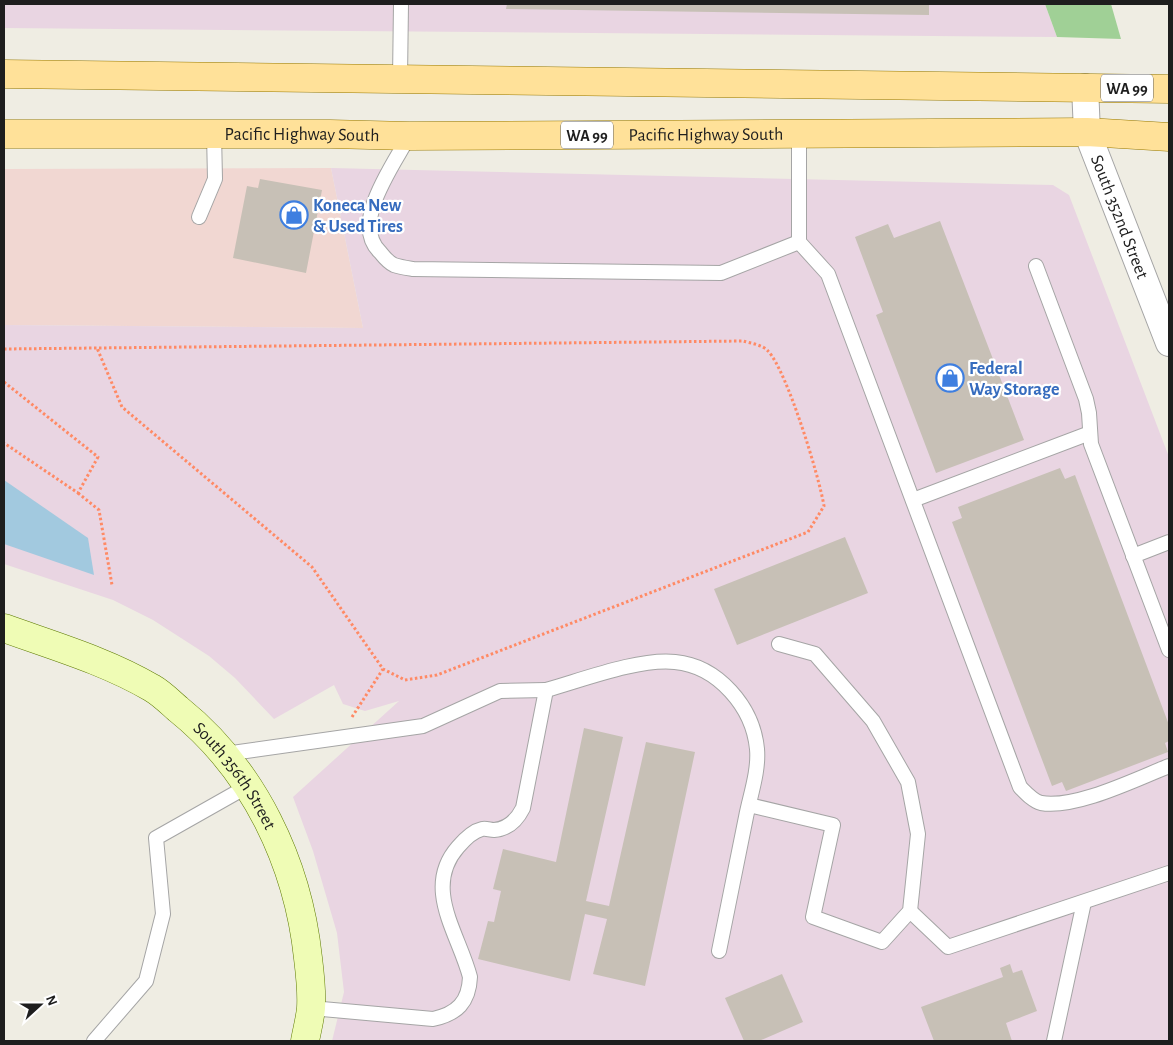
<svg xmlns="http://www.w3.org/2000/svg" width="1173" height="1045" font-family="'Alegreya Sans',sans-serif">
<style>
.commercial{fill:#f1d7d2}
.industrial{fill:#e9d5e2}
.forest{fill:#a0d096}
.water{fill:#a2c9df}
.building{fill:#c7c0b6}
.lines{fill:none;stroke-linecap:round;stroke-linejoin:round}
.service-casing{stroke:#a5a5a5;stroke-width:16}
.minor-casing{stroke:#a5a5a5;stroke-width:28}
.secondary-casing{stroke:#5c7900;stroke-width:29}
.primary-casing{stroke:#987a00;stroke-width:29}
.path{stroke:#ff8a65;stroke-width:3;stroke-dasharray:2.5 2.5;stroke-linecap:butt}
.service{stroke:#fff;stroke-width:14}
.minor{stroke:#fff;stroke-width:26}
.secondary{stroke:#effcb5;stroke-width:28}
.primary{stroke:#ffe199;stroke-width:28}
.labels{text-anchor:middle;stroke-width:4.5;stroke-linejoin:round;paint-order:stroke}
.shield{fill:#fff;stroke:#626262;stroke-width:1}
.shield-label{font-size:16px;font-weight:bold;fill:#1e1e1e}
.street-label{font-size:18px;fill:#1e1e1e;stroke:#fff}
.shop-label{font-size:18px;font-weight:bold;fill:#366cbe;stroke:#fff;text-anchor:start}
</style>
<rect width="100%" height="100%" fill="#efede3"/>
<path class="commercial" d="M331,168L363,328L4,325V169Z"/>
<g class="industrial">
<path d="M4,4H1045L1057,37L4,28Z"/>
<path d="M331,168L1053,185L1069,195L1169,457V1041H332L344,992L337,933L313,851L293,797L399,701L365,711L343,704L334,685L274,719L235,678L209,656L153,620L113,600L4,564V325L363,328Z"/>
</g>
<path class="forest" d="M1045,4H1111L1121,39L1057,37Z"/>
<path class="water" d="M4,480L88,538L94,575L4,544Z"/>
<g class="building">
<path d="M507,4H929V15L506,9Z"/>
<path d="M260,179L322,190L306,273L233,258L247,186L258,188Z"/>
<path d="M940,221L1024,440L936,473L876,315L883,312L855,237L888,224L894,238Z"/>
<path d="M1060,468L1065,479L1075,475L1169,725V741L1165,743L1168,752L1066,791L1062,782L1052,786L952,522L962,518L958,507Z"/>
<path d="M845,537L868,593L737,645L714,589Z"/>
<path d="M584,728L623,737L586,901L609,906L646,742L695,752L645,986L593,974L607,919L585,914L570,981L478,959L488,921L494,922L501,891L493,889L503,849L556,862Z"/>
<path d="M1010,964L1013,973L1022,970L1037,1011L1006,1023L1012,1041H934L921,1007L1003,977L1000,968Z"/>
<path d="M782,974L803,1022L759,1041H744L725,998Z"/>
</g>
<g class="lines">
<g class="service-casing">
<g id="service">
<path d="M400,78L401,4"/>
<path d="M799,133V242L828,274L1020,787C1026,793 1033,801 1041,803C1076,809 1136,779 1169,766"/>
<path d="M409,136C393,166 350,223 380,252C384,257 389,263 394,265C400,267 407,268 413,269L721,273L799,242"/>
<path d="M199,217L215,179L214,134"/>
<path d="M1036,266L1086,399L1089,413L1091,444L1169,650"/>
<path d="M913,500L1090,433"/>
<path d="M1133,556L1169,542"/>
<path d="M225,754L423,726L500,691L546,690"/>
<path d="M749,805L833,825L813,917L882,942L910,911L918,834L908,782L873,721L815,654L779,644"/>
<path d="M910,911L948,947L1169,873"/>
<path d="M311,1008L433,1019C457,1014 469,1002 470,977C459,934 422,888 458,847C464,840 473,831 482,829C486,828 490,830 494,830C508,829 517,820 523,808L546,690C582,680 639,658 675,662C718,666 753,707 757,749C759,771 750,796 746,817C737,862 728,906 719,951"/>
<path d="M94,1041L146,981L163,914L156,838L248,786"/>
<path d="M1054,1041L1084,902"/>
</g>
</g>
<g class="minor-casing">
<g id="minor">
<path id="s1" d="M1085,87L1087,132L1169,343"/>
</g>
</g>
<g class="secondary-casing">
<g id="secondary">
<path id="s2" d="M4,628C54,646 106,661 152,688C161,693 170,702 178,709C254,770 298,863 308,958C310,974 312,992 311,1008C310,1019 307,1030 305,1041"/>
</g>
</g>
<g class="primary-casing">
<g id="primary">
<path d="M4,74L1169,89"/>
<path id="s3" d="M4,134H330L409,136L1087,132L1169,137"/>
</g>
</g>
<g class="path">
<path d="M4,349L97,348L743,341C750,343 763,345 768,351C787,371 819,476 824,506L808,532L437,675L405,680L383,669L312,567L122,407L97,348"/>
<path d="M4,382L98,457L78,493L4,443"/>
<path d="M78,493L99,510L112,585"/>
<path d="M352,717L383,669"/>
</g>
<use href="#service" class="service"/>
<use href="#minor" class="minor"/>
<use href="#secondary" class="secondary"/>
<use href="#primary" class="primary"/>
</g>
<defs>
<g id="shop-ring" transform="scale(1.4375)"><circle r="9.5" fill="#fff" stroke="#3f7fe0" stroke-width="1.5"/><path d="M-5-2.5h2.3a2.7 3.5 0 0 1 5.4 0H5L5.5 6h-11ZM-1.5-2.5h3a1.5 2.3 0 0 0-3 0Z" fill="#3f7fe0"/></g>
</defs>
<g fill-rule="evenodd">
<use href="#shop-ring" x="294" y="215"/>
<use href="#shop-ring" x="950" y="378"/>
</g>
<g class="labels">
<g class="shield">
<rect x="1101" y="74.5" width="52" height="27" rx="4"/>
<rect x="561" y="121.5" width="52" height="27" rx="4"/>
</g>
<g class="shield-label">
<text x="1127" y="94">WA 99</text>
<text x="587" y="141">WA 99</text>
</g>
<g class="street-label">
<text dy="6" stroke="none"><textPath href="#s3" startOffset="702">Pacific Highway South</textPath></text>
<text dy="6" stroke="none"><textPath href="#s3" startOffset="298">Pacific Highway South</textPath></text>
<text dy="6" stroke="none"><textPath href="#s1" startOffset="136">South 352nd Street</textPath></text>
<text dy="6" stroke="none"><textPath href="#s2" startOffset="282">South 356th Street</textPath></text>
</g>
<g class="shop-label">
<text x="313" y="211">Koneca New<tspan x="313" dy="21">&amp; Used Tires</tspan></text>
<text x="969" y="374">Federal<tspan x="969" dy="21">Way Storage</tspan></text>
</g>
</g>
<rect width="1173" height="1045" fill="none" stroke="#1e1e1e" stroke-width="10"/>
<g transform="translate(40 1005) rotate(69)" stroke="#ffffff" stroke-width="4" paint-order="stroke">
<path d="M0-4L9 19L0 12L-9 19Z" fill="#1e1e1e"/>
<text y="-8" font-size="14" font-weight="bold" text-anchor="middle" fill="#1e1e1e">N</text>
</g>
</svg>
